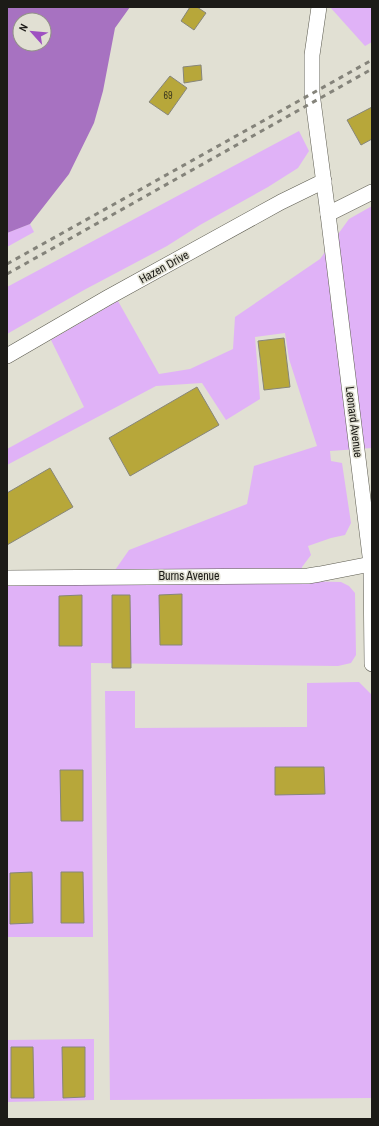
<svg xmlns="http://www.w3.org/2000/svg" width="379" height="1126" viewBox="0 0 379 1126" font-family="'Archivo Narrow',sans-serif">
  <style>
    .green { fill: #e0b2f7 }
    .water { fill: #a772c1; fill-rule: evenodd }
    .building { fill: #b7a73a; stroke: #87867a }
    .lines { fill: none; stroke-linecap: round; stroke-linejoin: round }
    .minor-casing { stroke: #5d5c51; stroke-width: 16 }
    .minor { stroke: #fff; stroke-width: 15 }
    .rail { stroke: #84837a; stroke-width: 3; stroke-dasharray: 5 5; stroke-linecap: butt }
    .labels { text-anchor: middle; stroke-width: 3; stroke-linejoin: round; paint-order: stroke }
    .number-label { font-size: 10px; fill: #433e20 }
    .street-label { font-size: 12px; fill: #1c1b17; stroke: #e1e0d3 }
  </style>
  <rect width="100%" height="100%" fill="#e1e0d3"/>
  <!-- green -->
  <g class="green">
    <path d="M330,7H372V42L365,46Z"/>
    <path d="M299,131L309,151L298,168L268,187L200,225L167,246L84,290L7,334V287Z"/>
    <path d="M372,206V448L330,451L331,461L342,463L351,523L345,535L331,538L308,546L311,555L302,567L301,581L341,582L349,586L355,593L356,655L351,663L338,666L91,663L93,937H7V583H106L129,550L247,504L254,466L317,446L289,359L285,333L255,337L260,399L226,420L202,383L156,386L7,465V449L84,407L51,340L118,301L159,374L190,369L233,349L235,317L320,259L349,219Z"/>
    <path d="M30,224L34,232L7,247V233Z"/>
    <path d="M359,682L372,695V1098L110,1100L105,691H135V728L307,727V683Z"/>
    <path d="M94,1039V1100L7,1102V1040Z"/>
  </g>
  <!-- water -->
  <path class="water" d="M7,7H130L115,28L103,91L94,123L69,174L30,224L7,233ZM20,20H44V44H20Z"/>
  <!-- building -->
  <g class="building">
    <path d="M190,7H197L206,13L194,30L181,21Z"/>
    <path d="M201,65L202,80L184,83L183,67Z"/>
    <path d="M170,76L187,88L168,115L149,102Z"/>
    <path d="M372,107V139L361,145L347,120Z"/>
    <path d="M284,338L290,387L264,390L258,341Z"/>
    <path d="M197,387L219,425L130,476L109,438Z"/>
    <path d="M50,468L73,507L7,545V493Z"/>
    <path d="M182,594V645H160L159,595Z"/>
    <path d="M82,595V646H59V596Z"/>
    <path d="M112,595H130L131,668H112Z"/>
    <path d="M275,767H324L325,794L275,795Z"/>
    <path d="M60,770H83V821H61Z"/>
    <path d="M32,872L33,923L10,924V873Z"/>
    <path d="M61,872H83L84,923H61Z"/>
    <path d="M11,1047H33L34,1098H11Z"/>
    <path d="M62,1047H85V1097L63,1098Z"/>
  </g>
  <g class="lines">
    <defs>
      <g id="minor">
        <path d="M319,7L312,55V93L328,214L371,564L372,664"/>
        <path d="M328,214L372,192"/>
        <path d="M7,356L107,298L281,202L324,181"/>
        <path d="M7,578L308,576L320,574L371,564"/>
      </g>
    </defs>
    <!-- minor casing -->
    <use href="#minor" class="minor-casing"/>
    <!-- minor -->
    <use href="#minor" class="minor"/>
    <!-- rail -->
    <g class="rail">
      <path d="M7,264L372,60"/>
      <path d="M7,274L372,69"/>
    </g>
  </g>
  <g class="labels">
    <!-- number labels -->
    <g class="number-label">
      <text x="168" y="99">69</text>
    </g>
    <!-- street labels -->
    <g class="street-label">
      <text transform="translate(164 267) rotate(-29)" y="4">Hazen Drive</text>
      <text transform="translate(354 422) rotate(83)" y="4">Leonard Avenue</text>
      <text x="189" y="580">Burns Avenue</text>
    </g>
  </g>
  <!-- border -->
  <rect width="379" height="1126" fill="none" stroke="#1c1b17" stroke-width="16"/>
  <!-- north arrow -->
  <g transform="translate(32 32) rotate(297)"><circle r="19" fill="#e1e0d3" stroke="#929188"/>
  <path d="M0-3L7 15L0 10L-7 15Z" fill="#9e50c1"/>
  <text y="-6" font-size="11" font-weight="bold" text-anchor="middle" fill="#1c1b17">N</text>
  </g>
</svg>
